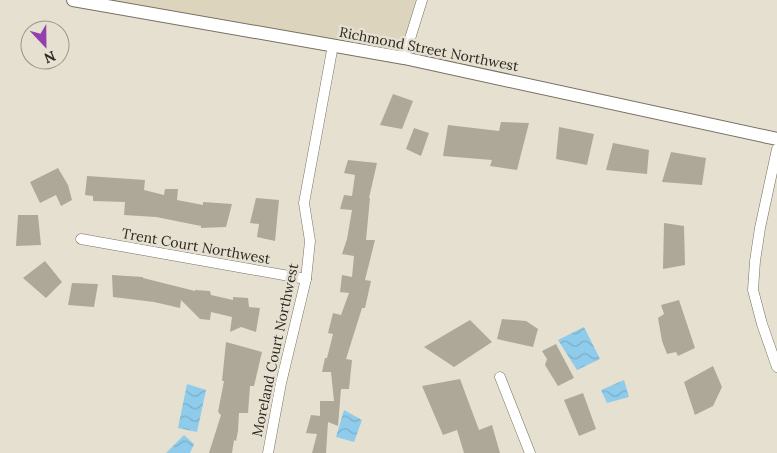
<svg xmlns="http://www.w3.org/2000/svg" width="777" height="453" viewBox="0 0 777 453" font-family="Lora,serif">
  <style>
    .built { fill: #ddd4be }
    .water { fill: url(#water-waves) }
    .building { fill: #aea899 }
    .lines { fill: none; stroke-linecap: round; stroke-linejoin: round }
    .minor-casing { stroke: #777163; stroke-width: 11 }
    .tertiary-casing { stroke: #777163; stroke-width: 14 }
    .minor { stroke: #fff; stroke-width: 10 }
    .tertiary { stroke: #fff; stroke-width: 12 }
    .labels { text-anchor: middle; stroke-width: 5; stroke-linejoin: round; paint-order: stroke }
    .street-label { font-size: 14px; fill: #2b2822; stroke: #e6e0d0 }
  </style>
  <defs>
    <pattern id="water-waves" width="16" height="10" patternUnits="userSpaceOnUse" patternTransform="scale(1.25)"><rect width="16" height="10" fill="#8fcbea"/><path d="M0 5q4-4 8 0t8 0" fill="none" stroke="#7caec8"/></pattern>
  </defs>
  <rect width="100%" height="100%" fill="#e6e0d0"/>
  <!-- built -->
  <path class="built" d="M73,0H422L404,58Z"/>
  <!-- water -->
  <g class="water">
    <path d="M584,327L600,359L577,370L558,340Z"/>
    <path d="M624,380L629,397L607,403L601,390Z"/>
    <path d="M187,384L206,390L197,432L178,428Z"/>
    <path d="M344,410L362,420L354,442L336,437Z"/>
    <path d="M184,435L194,444L190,453H166Z"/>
  </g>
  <!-- building -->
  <g class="building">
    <path d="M393,94L413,101L402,129L380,125Z"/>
    <path d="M501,122L529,123L517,170L490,166L492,160L443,156L448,125L499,131Z"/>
    <path d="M559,127L594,134L587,165L556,159Z"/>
    <path d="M414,128L429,133L421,156L406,149Z"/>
    <path d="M613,143L649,150L647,174L606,170Z"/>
    <path d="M671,152L706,158L702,185L662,182Z"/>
    <path d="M348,160L377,163L369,198H370L366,240H375L365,280L371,281L365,308H362L346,359L352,360L349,389H341L338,426L328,422L326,453H312L317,434L306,433L311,415L320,416V401H334L331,372H322L325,358H327L333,334L328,333L333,313L341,315L349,293L340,292L342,275L352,277L354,256L342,254L347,239L352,210L340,209L344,195L352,196L355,175L344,173Z"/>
    <path d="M58,168L68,185L72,200L61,206L56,195L40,203L30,182Z"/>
    <path d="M87,176L145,180L144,190L164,195L165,189H178L177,200L203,205V202L232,204L226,227L201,228V226L156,217L124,215L125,202L93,201V196L85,195Z"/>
    <path d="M256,198L279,200L275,241L257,237L259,224L250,223Z"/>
    <path d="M18,215H38L41,245L16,246Z"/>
    <path d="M664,223L684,226L685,265L663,269Z"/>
    <path d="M45,261L62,282L46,298L23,278Z"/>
    <path d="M112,275L143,277V278L195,291V290L210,291L211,295L233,300V297L248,298L249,307L260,308L256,332L241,327L230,332L232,317L211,312L210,320L200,319L181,300L180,308L154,302L113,297Z"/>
    <path d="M72,283L98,284L94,307L68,305Z"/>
    <path d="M679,300L695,348L678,356L676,352L667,354L662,341L658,318L664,314L661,305Z"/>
    <path d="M502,319L526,321L538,329L533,347L497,339Z"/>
    <path d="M470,320L492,342L454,367L424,347Z"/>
    <path d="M226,342L262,352L254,386H250L248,413H239L238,431L236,441L234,440L232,453H209L221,415L218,412L224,381H222Z"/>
    <path d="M556,344L574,378L558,386L545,365L547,359L542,351Z"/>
    <path d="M713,366L722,387L713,406L695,415L684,382Z"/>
    <path d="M460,379L479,430L492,425L500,453H464L457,430L443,435L422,386Z"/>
    <path d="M583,393L596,429L579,436L564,400Z"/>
  </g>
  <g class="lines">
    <defs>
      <g id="minor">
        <path d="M404,58L422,0"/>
        <path d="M777,149L760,228L755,261L753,290L762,324L777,367"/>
        <path d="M81,239L306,279"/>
        <path d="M500,377L530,453"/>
        <path d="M268,453L281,383L306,279L310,241L304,203L333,45"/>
      </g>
      <path id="tertiary" d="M73,0L404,58L777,139"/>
    </defs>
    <!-- minor casing -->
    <use href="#minor" class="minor-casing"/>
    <!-- tertiary casing -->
    <use href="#tertiary" class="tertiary-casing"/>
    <!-- minor -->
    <use href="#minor" class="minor"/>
    <!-- tertiary -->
    <use href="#tertiary" class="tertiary"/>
  </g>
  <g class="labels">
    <!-- street labels -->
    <g class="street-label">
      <text transform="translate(429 49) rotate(11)" y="5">Richmond Street Northwest</text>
      <text transform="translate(196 246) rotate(10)" y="5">Trent Court Northwest</text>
      <text transform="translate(275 350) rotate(-78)" y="5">Moreland Court Northwest</text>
    </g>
  </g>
  <!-- north arrow -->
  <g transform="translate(45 45) rotate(158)"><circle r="24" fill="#e6e0d0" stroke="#9b968a"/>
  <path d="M0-4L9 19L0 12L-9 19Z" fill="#953fac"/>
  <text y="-8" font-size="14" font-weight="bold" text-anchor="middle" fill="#2b2822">N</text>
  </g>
</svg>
